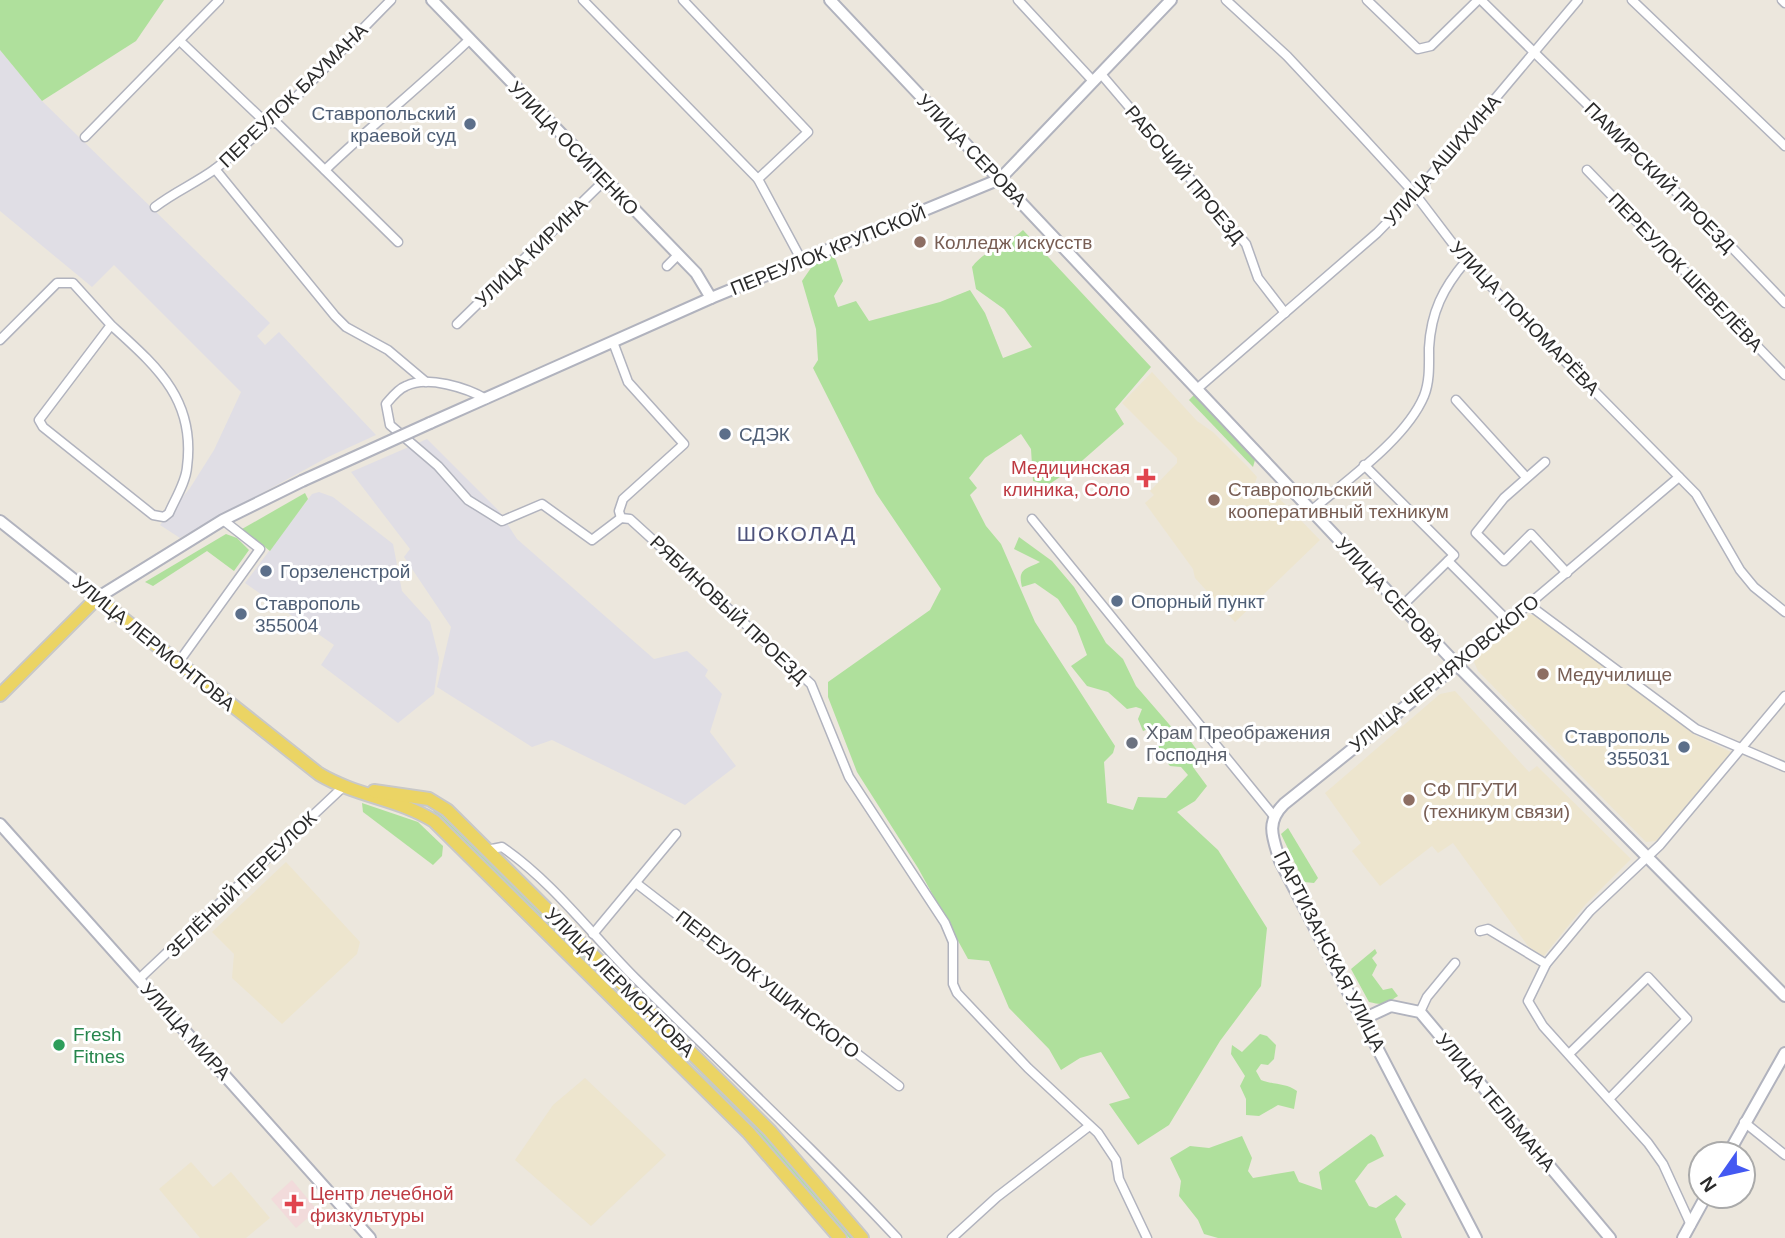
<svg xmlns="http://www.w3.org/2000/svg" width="1785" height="1238" viewBox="0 0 1785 1238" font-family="Arial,sans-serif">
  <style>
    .industrial { fill: #e0dee5 }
    .education { fill: #ede5ce }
    .medical { fill: #f2dbdb }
    .green { fill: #afe09c }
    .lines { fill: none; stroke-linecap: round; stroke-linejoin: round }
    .street-casing { stroke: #b1b3be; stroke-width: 11 }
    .secondary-casing { stroke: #b1b3be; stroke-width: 14 }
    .primary-casing { stroke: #c8c8c8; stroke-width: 16 }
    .street { stroke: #fff; stroke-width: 8 }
    .secondary { stroke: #fff; stroke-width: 10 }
    .primary { stroke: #ebd464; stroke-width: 12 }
    .secondary-bridge-casing { stroke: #b1b3be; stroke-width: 14; stroke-linecap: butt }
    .secondary-bridge { stroke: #fff; stroke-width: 10 }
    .service-dot { fill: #5c6f8a; stroke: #fff; stroke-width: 2.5 }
    .education-dot { fill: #8d6e63; stroke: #fff; stroke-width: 2.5 }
    .health-dot { fill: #e0444e; stroke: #fff; stroke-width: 2.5 }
    .worship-dot { fill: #6b7280; stroke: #fff; stroke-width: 2.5 }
    .leisure-dot { fill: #2e9e5b; stroke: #fff; stroke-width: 2.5 }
    .labels { text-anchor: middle; stroke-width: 6; stroke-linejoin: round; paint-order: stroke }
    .street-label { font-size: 19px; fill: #2b2b2b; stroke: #fff }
    .service-label { font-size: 19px; fill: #4e5e75; stroke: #fff; text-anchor: start }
    .education-label { font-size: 19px; fill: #785e54; stroke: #fff; text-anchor: start }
    .health-label { font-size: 19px; fill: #be3a42; stroke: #fff; text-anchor: end }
    .worship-label { font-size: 19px; fill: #5b616d; stroke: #fff; text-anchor: start }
    .leisure-label { font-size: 19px; fill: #27864d; stroke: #fff; text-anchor: start }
    .neighbourhood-label { font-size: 21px; letter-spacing: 2px; fill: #4d527a; stroke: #fff }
  </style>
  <rect width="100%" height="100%" fill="#ece7dd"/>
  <!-- industrial -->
  <g class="industrial">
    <path d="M0,50L42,101L270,323L257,336L265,345L279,332L376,435L328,457L180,538L160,525L190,488L214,450L241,392L114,265L92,287L0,211Z"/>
    <path d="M427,439L499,511L517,539L654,659L687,651L708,670L705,676L722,694L710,732L736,766L685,805L552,740L532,747L437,687L451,627L404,557L410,549L351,472Z"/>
    <path d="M319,492L333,497L393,544L402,591L430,622L439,658L434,694L398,723L321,665L334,645L245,583L312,494Z"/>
  </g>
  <!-- education -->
  <g class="education">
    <path d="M1152,372L1197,421L1213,432L1248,467L1257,477L1255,483L1268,496L1273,494L1285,504L1320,540L1235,622L1195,578L1193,569L1145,503L1154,495L1150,491L1177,463V458L1122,403Z"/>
    <path d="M1524,615H1535L1695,735L1731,752L1733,757L1656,841L1646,842L1478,671L1474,662L1479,654Z"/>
    <path d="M1455,691L1529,772L1537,766L1631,859L1585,905L1543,957L1528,946L1453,843L1438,853L1432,846L1380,886L1352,851L1361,843L1325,793L1440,694Z"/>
    <path d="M286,862L360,942L357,954L282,1024L232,978L234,954L212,932Z"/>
    <path d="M585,1078L666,1155L591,1226L515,1160L553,1105Z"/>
    <path d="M191,1162L213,1187L231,1172L270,1218L246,1238H200L159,1189Z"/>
  </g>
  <!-- medical -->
  <path class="medical" d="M292,1180L317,1210L296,1228L271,1199Z"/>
  <!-- green -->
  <g class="green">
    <path d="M0,0H164L136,41L42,101L0,50Z"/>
    <path d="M1023,230L1151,367L1115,409L1124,424L1075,467L1048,485L1033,481L1031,449L1021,434L985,458L969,478L977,488L970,495L986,526L1001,544L1035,622L1115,746L1113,753L1104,762L1107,803L1133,810L1138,797L1166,798L1188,775L1181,767L1170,766L1155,748L1161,744L1151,728L1143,731L1138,719L1142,709L1136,707L1127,709L1108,692L1087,686L1071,666L1087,655L1076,626L1058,599L1035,583L1022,587C1017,568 1027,569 1040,562L1014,549L1019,537L1052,561L1074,587L1106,643L1123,659L1136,686L1181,738L1186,735L1202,757L1193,767L1207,786L1195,801L1177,812L1218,850L1267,928L1261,986L1220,1041L1169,1125L1138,1145L1109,1104L1130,1098L1101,1052L1080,1058L1061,1070L1049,1049L1009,1008L989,961L968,959L918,868L857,772L828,697V682L930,610L941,589L876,493L813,368L818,360L816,329L802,281L813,265L831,255L836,260L843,281L834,296L838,307L856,301L869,321L940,302L970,290L985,313L1003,358L1032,347L1004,309L976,289L972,267C984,250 1007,245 1023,230Z"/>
    <path d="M1194,395L1255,460L1253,467L1189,400Z"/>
    <path d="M305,493L308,499L270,551L242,529Z"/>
    <path d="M226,534L237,538L249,550L234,571L207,551L153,586L145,582Z"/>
    <path d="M362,803L418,822L443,846L442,856L433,865L363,812Z"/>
    <path d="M435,809L766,1136L853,1238H849C723,1084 573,950 433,811Z"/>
    <path d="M1288,828L1318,878L1314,883L1304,882L1281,834Z"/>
    <path d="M1375,949L1377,953L1372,958L1377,965L1372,975L1383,990L1392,988L1398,996C1385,1004 1385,1006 1369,1002L1351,969Z"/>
    <path d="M1260,1034L1267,1036L1276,1045L1274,1059L1268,1065L1261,1064L1256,1071L1261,1080C1274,1085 1286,1083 1297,1091L1294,1109L1278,1105L1259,1116L1246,1115V1099L1240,1086L1245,1076L1231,1054L1232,1045L1242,1052Z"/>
    <path d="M1371,1134L1375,1137L1384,1156L1368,1164L1355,1181L1369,1206L1376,1208L1396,1195L1406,1204L1395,1219L1402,1238H1218L1204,1234L1198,1220L1179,1196L1181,1181L1170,1158L1190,1146L1209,1148L1242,1136L1252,1158L1248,1171L1253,1178L1294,1171L1299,1182L1322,1190L1319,1172Z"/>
  </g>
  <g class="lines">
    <defs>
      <g id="street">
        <path d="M583,0L758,179"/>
        <path d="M683,0L808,132L758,179L802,261"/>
        <path d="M1018,0L1093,81"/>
        <path d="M1226,0L1287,56L1359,133L1415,194L1466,261L1696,494L1740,570L1754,587L1785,612"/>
        <path d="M1367,0L1418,49L1431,46L1478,0"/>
        <path d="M1481,0L1719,234L1785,303"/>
        <path d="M1632,0L1785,146"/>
        <path d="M1782,0L1785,3"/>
        <path d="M180,41L261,118L278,124L398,242"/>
        <path d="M1101,74L1246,244L1258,278L1285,313"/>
        <path d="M85,137L219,0"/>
        <path d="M215,169L335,316L346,327L388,350L426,382"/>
        <path d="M325,170C372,125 422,85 469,40"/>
        <path d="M1587,170L1785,375"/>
        <path d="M155,207C174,192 196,183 215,169C276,123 336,55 391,0"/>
        <path d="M667,266L678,255"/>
        <path d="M457,324L605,180"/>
        <path d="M0,340L57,283H73L111,325L39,420L43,427L153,515L164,517L169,513C175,499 186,482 187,467C196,399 156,366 111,325"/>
        <path d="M613,342L628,382L684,444L623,499L619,511L621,518"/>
        <path d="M1198,388L1377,233L1415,194L1578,0"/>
        <path d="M486,399C467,388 427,375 406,386C398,389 391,398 386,404L390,425L438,466L468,500L502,521L542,504L592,540L621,518L630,519L811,684L849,777L945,923L953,942V984L957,993L1028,1068L1098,1133L1116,1160L1119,1179L1147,1238"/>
        <path d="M1456,400L1526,477"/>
        <path d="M1545,462L1504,498L1476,533L1504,561L1531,534L1567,573"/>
        <path d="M1364,465L1454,555L1402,606"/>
        <path d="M1312,510C1347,480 1406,439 1424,396C1430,381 1429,364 1429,348C1431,312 1443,288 1466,261"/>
        <path d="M1032,519L1273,815"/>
        <path d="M1448,561L1509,622"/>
        <path d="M1529,605L1696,729L1785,767"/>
        <path d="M178,663L260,549L223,520"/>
        <path d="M1457,665L1679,477"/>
        <path d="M487,850L502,847C553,882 592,935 635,978C723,1065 813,1148 897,1238"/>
        <path d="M636,883L899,1086"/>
        <path d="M1480,931L1488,929L1546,964"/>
        <path d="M593,934L676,834"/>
        <path d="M139,979L343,787"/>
        <path d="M1420,1012L1427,997L1455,963"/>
        <path d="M1569,1054L1648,977L1687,1019L1610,1098"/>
        <path d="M1744,1122L1785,1155"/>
        <path d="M1691,1225L1663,1164L1648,1143L1543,1026L1528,1001L1546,964L1590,911L1660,845L1785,696"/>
        <path d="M952,1238L997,1197L1088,1127"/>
      </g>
      <g id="secondary">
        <path d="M432,0L696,273L711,298"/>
        <path d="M830,0L1457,665L1785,996"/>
        <path d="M430,423L711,298L1000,179L1171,0"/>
        <path d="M0,521L97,598L223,520L302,481"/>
        <path d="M1457,665L1284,804C1265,823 1273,838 1280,861L1476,1238"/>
        <path d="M0,824L370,1238"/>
        <path d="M1363,1019L1391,1006L1420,1012L1610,1238"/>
        <path d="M1728,1154L1785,1053"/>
        <path d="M1683,1238L1706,1196"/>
      </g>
      <g id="primary">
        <path d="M0,695L97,598L319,774C358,797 397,798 434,821L748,1132L840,1238"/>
        <path d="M374,791L429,799L447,810L770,1131L862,1238"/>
      </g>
    </defs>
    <!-- street casing -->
    <use href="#street" class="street-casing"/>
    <!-- secondary casing -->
    <use href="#secondary" class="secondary-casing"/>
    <!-- primary casing -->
    <use href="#primary" class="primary-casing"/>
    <!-- street -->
    <use href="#street" class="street"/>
    <!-- secondary -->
    <use href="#secondary" class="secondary"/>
    <!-- primary -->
    <use href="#primary" class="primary"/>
    <defs>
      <path id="secondary-bridge" d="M302,481L430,423"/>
    </defs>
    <!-- secondary-bridge casing -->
    <use href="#secondary-bridge" class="secondary-bridge-casing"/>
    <!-- secondary-bridge -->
    <use href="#secondary-bridge" class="secondary-bridge"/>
  </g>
  <!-- markers -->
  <g class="service-dot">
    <circle cx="470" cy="124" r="7"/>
    <circle cx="725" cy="434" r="7"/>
    <circle cx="266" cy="571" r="7"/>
    <circle cx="1117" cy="601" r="7"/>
    <circle cx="241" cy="614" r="7"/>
    <circle cx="1684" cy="747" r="7"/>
  </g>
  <g class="education-dot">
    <circle cx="920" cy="242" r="7"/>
    <circle cx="1214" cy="500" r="7"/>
    <circle cx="1543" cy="674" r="7"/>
    <circle cx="1409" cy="800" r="7"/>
  </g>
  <g class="health-dot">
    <path d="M1142.5 467.5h7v7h7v7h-7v7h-7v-7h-7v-7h7z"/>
    <path d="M290.5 1193.5h7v7h7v7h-7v7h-7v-7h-7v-7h7z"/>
  </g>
  <circle class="worship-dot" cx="1132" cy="743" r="7"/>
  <circle class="leisure-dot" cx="59" cy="1045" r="7"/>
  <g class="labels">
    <!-- street labels -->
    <g class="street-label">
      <text transform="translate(293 95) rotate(-44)" y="7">ПЕРЕУЛОК БАУМАНА</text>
      <text transform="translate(574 148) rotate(46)" y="7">УЛИЦА ОСИПЕНКО</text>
      <text transform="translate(972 150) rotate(46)" y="7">УЛИЦА СЕРОВА</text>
      <text transform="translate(1442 160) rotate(-49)" y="7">УЛИЦА АШИХИНА</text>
      <text transform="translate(1185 174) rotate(50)" y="7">РАБОЧИЙ ПРОЕЗД</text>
      <text transform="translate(1660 177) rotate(45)" y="7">ПАМИРСКИЙ ПРОЕЗД</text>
      <text transform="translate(828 250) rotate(-22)" y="7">ПЕРЕУЛОК КРУПСКОЙ</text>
      <text transform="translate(531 252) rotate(-44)" y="7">УЛИЦА КИРИНА</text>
      <text transform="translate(1686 272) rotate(46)" y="7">ПЕРЕУЛОК ШЕВЕЛЁВА</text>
      <text transform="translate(1525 318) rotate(46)" y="7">УЛИЦА ПОНОМАРЁВА</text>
      <text transform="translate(1390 594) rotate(47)" y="7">УЛИЦА СЕРОВА</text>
      <text transform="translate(729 609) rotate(43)" y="7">РЯБИНОВЫЙ ПРОЕЗД</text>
      <text transform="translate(154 643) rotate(39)" y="7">УЛИЦА ЛЕРМОНТОВА</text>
      <text transform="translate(1444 673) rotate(-39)" y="7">УЛИЦА ЧЕРНЯХОВСКОГО</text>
      <text transform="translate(241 884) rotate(-44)" y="7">ЗЕЛЁНЫЙ ПЕРЕУЛОК</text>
      <text transform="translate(1330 951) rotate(63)" y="7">ПАРТИЗАНСКАЯ УЛИЦА</text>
      <text transform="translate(620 982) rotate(45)" y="7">УЛИЦА ЛЕРМОНТОВА</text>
      <text transform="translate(768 984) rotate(38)" y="7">ПЕРЕУЛОК УШИНСКОГО</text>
      <text transform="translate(186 1031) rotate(48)" y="7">УЛИЦА МИРА</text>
      <text transform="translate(1496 1102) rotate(50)" y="7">УЛИЦА ТЕЛЬМАНА</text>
    </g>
    <!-- service labels -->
    <g class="service-label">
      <text x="456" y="120" text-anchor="end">Ставропольский<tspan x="456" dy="22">краевой суд</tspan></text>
      <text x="739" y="441">СДЭК</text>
      <text x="280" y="578">Горзеленстрой</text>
      <text x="1131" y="608">Опорный пункт</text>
      <text x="255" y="610">Ставрополь<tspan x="255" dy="22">355004</tspan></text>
      <text x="1670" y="743" text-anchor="end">Ставрополь<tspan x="1670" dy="22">355031</tspan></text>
    </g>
    <!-- education labels -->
    <g class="education-label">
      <text x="934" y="249">Колледж искусств</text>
      <text x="1228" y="496">Ставропольский<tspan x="1228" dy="22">кооперативный техникум</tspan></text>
      <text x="1557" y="681">Медучилище</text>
      <text x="1423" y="796">СФ ПГУТИ<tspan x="1423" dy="22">(техникум связи)</tspan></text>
    </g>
    <!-- health labels -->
    <g class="health-label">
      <text x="1130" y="474">Медицинская<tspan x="1130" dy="22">клиника, Соло</tspan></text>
      <text x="310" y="1200" text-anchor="start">Центр лечебной<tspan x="310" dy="22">физкультуры</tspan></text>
    </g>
    <!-- worship labels -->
    <g class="worship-label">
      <text x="1146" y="739">Храм Преображения<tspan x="1146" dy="22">Господня</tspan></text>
    </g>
    <!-- leisure labels -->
    <g class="leisure-label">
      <text x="73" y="1041">Fresh<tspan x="73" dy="22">Fitnes</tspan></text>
    </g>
    <!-- neighbourhood labels -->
    <g class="neighbourhood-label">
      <text x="797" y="541">ШОКОЛАД</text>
    </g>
  </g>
  <!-- north arrow -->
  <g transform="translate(1722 1175) rotate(236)"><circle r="33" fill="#ffffff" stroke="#aaaaaa" stroke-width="2"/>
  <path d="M0-5L12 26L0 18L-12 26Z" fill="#4459f2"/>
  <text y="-10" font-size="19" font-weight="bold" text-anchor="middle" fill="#2b2b2b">N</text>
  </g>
</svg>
